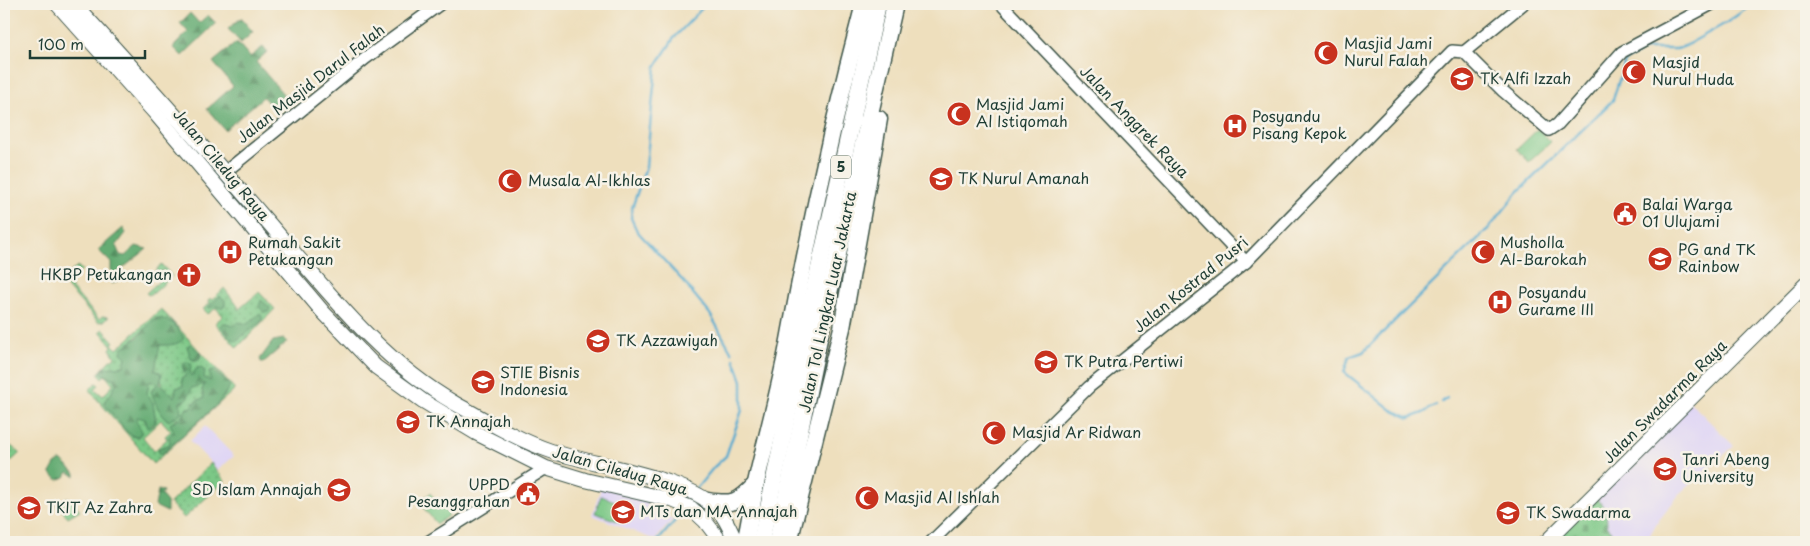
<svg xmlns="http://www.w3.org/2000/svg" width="1810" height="546" viewBox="0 0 1810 546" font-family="'Playpen Sans',sans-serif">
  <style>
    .built { fill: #dfd5f5 }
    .grass { fill: url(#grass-dots); stroke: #4e825d; fill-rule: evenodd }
    .forest { fill: url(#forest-firs); stroke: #427454 }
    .cemetery { fill: url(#cemetery-stones); stroke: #4e825d }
    .green { fill: #7cc886; stroke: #4e825d }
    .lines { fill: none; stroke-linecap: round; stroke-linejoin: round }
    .stream { stroke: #51aacf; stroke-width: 2.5 }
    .minor-casing { stroke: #3e5549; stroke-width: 14 }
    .major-casing { stroke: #3e5549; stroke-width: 16 }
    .highway-casing { stroke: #3e5549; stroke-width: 19 }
    .minor { stroke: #fff; stroke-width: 11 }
    .major { stroke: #fff; stroke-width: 14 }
    .highway { stroke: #fff; stroke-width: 16 }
    .labels { text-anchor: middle; stroke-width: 5; stroke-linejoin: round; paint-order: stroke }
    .shield { fill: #f7f3e8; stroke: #60746a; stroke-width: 1 }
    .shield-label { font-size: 14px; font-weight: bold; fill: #1f3d34 }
    .poi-label { font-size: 15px; fill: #1f3d34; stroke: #f7f3e8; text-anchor: start }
    .street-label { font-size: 15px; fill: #1f3d34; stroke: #f7f3e8 }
  </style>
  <defs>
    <pattern id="grass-dots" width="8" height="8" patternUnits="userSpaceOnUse" patternTransform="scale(1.25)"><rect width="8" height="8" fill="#7cc886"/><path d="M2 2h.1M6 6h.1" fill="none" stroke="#65a46e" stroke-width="1.8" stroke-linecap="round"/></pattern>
    <pattern id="forest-firs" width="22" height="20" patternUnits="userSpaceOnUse" patternTransform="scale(1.25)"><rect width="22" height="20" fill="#65ac73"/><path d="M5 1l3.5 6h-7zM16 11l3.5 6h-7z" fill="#538d5f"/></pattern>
    <pattern id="cemetery-stones" width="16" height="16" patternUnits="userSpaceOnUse" patternTransform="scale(1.25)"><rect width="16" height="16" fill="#7cc886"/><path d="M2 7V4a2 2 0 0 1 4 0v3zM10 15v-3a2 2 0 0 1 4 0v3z" fill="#65a46e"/></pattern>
  </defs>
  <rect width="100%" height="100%" fill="#f7f3e8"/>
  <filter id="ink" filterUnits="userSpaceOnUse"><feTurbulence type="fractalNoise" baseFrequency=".02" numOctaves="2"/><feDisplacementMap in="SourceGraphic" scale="10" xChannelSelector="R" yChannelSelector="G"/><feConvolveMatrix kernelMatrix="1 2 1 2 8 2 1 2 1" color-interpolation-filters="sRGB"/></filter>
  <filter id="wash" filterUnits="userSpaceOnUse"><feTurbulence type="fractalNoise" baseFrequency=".0096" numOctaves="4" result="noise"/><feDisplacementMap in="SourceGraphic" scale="20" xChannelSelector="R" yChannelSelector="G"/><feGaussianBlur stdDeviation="1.12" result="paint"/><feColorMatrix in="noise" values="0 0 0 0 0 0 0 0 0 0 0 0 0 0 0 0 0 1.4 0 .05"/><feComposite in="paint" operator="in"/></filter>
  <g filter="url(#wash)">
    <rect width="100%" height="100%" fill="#eedfbd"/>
    <!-- built -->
    <g class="built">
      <path d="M1689,401L1734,446L1681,492L1656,524L1646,542H1618L1607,525L1606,510L1594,495Z"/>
      <path d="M205,426L234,456L218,470L190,441Z"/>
      <path d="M602,485L650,496L646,510L673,519L655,540L592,515Z"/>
    </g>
    <!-- grass -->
    <g class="grass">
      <path d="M161,264L172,276L154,293L148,295L146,293L166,275L163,270L155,275L154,273Z"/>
      <path d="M77,266L82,270L77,275L75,273L66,282L99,319L102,316L109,317L104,321L98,322L62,281Z"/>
      <path d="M224,288L238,306V310L259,292L275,309L237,348L215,323L223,316L216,308L208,314L203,309L210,303L208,300L210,298L212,300Z"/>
      <path d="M161,309L235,389L153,464L89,390L96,383L99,385L95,389L103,396L113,385L105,375L102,378L98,374L109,361L115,357L110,349L112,346L100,331L103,329L114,342L112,344L117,349ZM157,318L170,321L183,336C175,344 170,345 159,345L155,370L160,372C163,385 160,391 175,397V390L183,386L182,378L186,375L183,369L192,376L205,370L203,378L211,381L209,372L216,371L228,384L225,395L216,405L161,455L158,449L170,444L174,431L172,427L174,420L183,416L187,408H191L196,401L204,398L202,390L205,384L192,388L185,401L180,402L181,413L167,420C159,411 154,401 152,389L157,385L153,381L149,382L147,394L153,403L156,422L152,427L146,424L144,418L137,417L136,421L141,432L138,437L132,436L105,405V400L111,394L116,384L114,379L101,373L104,368L124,366L126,357L121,351ZM193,347L200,353L201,358L197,361L191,359ZM161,420L171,431L165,436L167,439L154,451L143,437Z"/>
      <path d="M11,446L20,453L6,466L4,463V453Z"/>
      <path d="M211,463L225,481L184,518L170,503Z"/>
      <path d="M68,497L80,510L68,517L56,504L61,499L63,500Z"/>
    </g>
    <!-- forest -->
    <g class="forest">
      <path d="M190,13L199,23L208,15L216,23L182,56L173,47L188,32L180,23Z"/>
      <path d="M241,18L253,32L241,43L228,29Z"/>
      <path d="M237,42L250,57L263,47L267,52L256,62L284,95L271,106L263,97L225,130L207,109L233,86L213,62Z"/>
      <path d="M123,228L126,233L116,246L120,255L125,256L136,246L147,249L118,272L117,281L112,284L114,279L111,276V263L98,250Z"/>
      <path d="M220,296L225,300V306L221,308L216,306L209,308L210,305Z"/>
      <path d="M261,300L270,308L269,312H264L259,307Z"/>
      <path d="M259,314L262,316V321L236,341L230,338L221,326L223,323L233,326L238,322L247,324Z"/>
      <path d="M161,318L173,323L184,338C179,346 167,345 160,345L155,370L162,374L160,384L175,397L176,388L183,386L182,379L186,375L182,366L187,361L191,364L190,375H193L196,369L201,367L205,372L204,378L211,381L209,374L213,370L230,386L217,405L160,455L158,449L170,444L169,436L174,431L170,424L183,416L186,409L191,408L196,401L204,398L202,390L205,384L192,388L187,399L180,402L181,413L169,421C160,415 154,401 151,391L157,385L153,381L149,382L147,394L153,403L156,422L148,428L145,419L137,417L136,421L142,431L140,435L135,437L128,433L105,405V400L111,394L116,384L114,379L101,373L104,368L124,366L126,357L121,353L122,348L137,338L154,319Z"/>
      <path d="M284,339L287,342L264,362H261L260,359L273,341Z"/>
      <path d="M191,344L201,354L199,360L191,359L187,346Z"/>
      <path d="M61,460L75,473V476L68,472L65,477L58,480L50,473L55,464Z"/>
      <path d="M158,490L163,491L161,495L167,502V512L155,506Z"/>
    </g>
    <!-- cemetery -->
    <path class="cemetery" d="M1594,495L1606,510L1607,525L1618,542H1548Z"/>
    <!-- green -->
    <g class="green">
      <path d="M1538,129L1551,142L1529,162L1517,149Z"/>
      <path d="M430,493L449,515L437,524L419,503Z"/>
      <path d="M601,496L626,505L620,522L595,513Z"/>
    </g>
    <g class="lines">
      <!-- stream -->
      <g class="stream">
        <path d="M706,4L674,38L656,66L646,167L632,208L631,218L637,231L683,281L710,314L732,353"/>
        <path d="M1442,402L1447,398"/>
        <path d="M1436,405L1423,413L1409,418L1392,410L1344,372L1349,357L1363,352L1490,227L1518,192L1613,100L1625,61L1646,49H1677L1685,46L1726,23L1753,4"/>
        <path d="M696,489L714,467L726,456L742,410V381L734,359"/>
        <path d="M657,542L684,510"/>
      </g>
    </g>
  </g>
  <g filter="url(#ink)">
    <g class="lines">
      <defs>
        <g id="minor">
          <path d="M1001,4L1246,262"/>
          <path d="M1464,52L1523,4"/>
          <path d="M225,172L366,58L440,4"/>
          <path d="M428,542L546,468"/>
          <path d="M931,542L1089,387L1246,262L1452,51L1464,52L1503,91L1549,130L1558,124L1622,52L1712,4"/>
        </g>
        <g id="major">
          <path d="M57,4L155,113L323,312L376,367L423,401L476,433L546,468L585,480L672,500L691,508L705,521L721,542"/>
          <path d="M74,4C140,75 204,148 267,221C325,288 379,360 456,404C487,421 518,440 551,451C596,466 690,477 719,511C727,520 731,532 736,542"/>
          <path d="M1546,542L1806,284"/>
        </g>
        <g id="highway">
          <path d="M708,501C732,505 738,503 755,485"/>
          <path d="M745,542C750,523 752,503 756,483C767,434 781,385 790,335C810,224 835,113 864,4"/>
          <path d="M761,542L805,331L878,4"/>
          <path d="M777,542L822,324L895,4"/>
          <path d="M789,542L842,328L879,119"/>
        </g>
      </defs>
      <!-- minor casing -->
      <use href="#minor" class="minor-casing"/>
      <!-- major casing -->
      <use href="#major" class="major-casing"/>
      <!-- highway casing -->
      <use href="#highway" class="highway-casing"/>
      <!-- minor -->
      <use href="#minor" class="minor"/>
      <!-- major -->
      <use href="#major" class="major"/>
      <!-- highway -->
      <use href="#highway" class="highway"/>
    </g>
  </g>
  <!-- icons -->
  <defs>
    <symbol id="mosque-disc" viewBox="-11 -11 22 22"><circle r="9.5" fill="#c8321e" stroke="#f7f3e8"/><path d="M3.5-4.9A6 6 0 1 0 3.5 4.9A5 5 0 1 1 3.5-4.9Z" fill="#fff"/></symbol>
    <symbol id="school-disc" viewBox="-11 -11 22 22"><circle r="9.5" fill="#c8321e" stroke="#f7f3e8"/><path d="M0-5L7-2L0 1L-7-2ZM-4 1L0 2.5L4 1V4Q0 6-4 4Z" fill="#fff"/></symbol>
    <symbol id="hospital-disc" viewBox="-11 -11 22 22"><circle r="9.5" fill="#c8321e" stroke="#f7f3e8"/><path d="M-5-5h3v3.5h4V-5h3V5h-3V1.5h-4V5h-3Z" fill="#fff"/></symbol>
    <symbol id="civic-disc" viewBox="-11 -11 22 22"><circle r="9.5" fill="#c8321e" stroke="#f7f3e8"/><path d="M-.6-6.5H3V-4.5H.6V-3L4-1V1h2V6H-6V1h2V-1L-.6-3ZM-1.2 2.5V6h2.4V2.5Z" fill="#fff"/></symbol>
    <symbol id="church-disc" viewBox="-11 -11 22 22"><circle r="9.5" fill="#c8321e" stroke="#f7f3e8"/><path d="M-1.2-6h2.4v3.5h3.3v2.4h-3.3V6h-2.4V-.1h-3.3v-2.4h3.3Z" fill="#fff"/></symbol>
    <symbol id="university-disc" viewBox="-11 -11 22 22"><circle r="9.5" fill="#c8321e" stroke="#f7f3e8"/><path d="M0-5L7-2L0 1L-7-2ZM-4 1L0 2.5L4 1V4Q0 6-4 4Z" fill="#fff"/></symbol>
  </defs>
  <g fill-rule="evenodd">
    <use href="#mosque-disc" x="1312" y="39" width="28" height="28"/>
    <use href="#mosque-disc" x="1620" y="58" width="28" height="28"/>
    <use href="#school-disc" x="1448" y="65" width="28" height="28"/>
    <use href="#mosque-disc" x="945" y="100" width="28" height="28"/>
    <use href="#hospital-disc" x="1221" y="112" width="28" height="28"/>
    <use href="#school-disc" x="927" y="165" width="28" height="28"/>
    <use href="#mosque-disc" x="496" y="167" width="28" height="28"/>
    <use href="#civic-disc" x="1611" y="200" width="28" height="28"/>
    <use href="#hospital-disc" x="216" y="238" width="28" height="28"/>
    <use href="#mosque-disc" x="1469" y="238" width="28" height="28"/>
    <use href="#school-disc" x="1646" y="245" width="28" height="28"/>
    <use href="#church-disc" x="175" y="261" width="28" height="28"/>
    <use href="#hospital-disc" x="1486" y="288" width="28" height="28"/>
    <use href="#school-disc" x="584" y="327" width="28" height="28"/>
    <use href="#school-disc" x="1032" y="348" width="28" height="28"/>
    <use href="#university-disc" x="469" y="368" width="28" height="28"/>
    <use href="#school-disc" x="394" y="408" width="28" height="28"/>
    <use href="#mosque-disc" x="980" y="419" width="28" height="28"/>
    <use href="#university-disc" x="1651" y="455" width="28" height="28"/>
    <use href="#school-disc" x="325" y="476" width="28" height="28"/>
    <use href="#civic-disc" x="514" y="480" width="28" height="28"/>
    <use href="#mosque-disc" x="853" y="484" width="28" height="28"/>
    <use href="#school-disc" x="15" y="494" width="28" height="28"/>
    <use href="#school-disc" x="609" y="498" width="28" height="28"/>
    <use href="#school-disc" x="1494" y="499" width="28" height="28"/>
  </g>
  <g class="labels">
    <!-- shield labels -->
    <rect class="shield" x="831" y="155.5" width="20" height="23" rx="4"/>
    <g class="shield-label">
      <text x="841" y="172">5</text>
    </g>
    <!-- poi labels -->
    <g class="poi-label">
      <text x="1344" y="49">Masjid Jami<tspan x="1344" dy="17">Nurul Falah</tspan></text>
      <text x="1652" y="68">Masjid<tspan x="1652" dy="17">Nurul Huda</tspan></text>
      <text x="1480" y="84">TK Alfi Izzah</text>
      <text x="976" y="110">Masjid Jami<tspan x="976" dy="17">Al Istiqomah</tspan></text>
      <text x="1252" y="122">Posyandu<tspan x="1252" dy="17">Pisang Kepok</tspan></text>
      <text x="958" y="184">TK Nurul Amanah</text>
      <text x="528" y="186">Musala Al-Ikhlas</text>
      <text x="1642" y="210">Balai Warga<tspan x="1642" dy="17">01 Ulujami</tspan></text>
      <text x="248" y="248">Rumah Sakit<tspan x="248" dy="17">Petukangan</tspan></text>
      <text x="1500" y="248">Musholla<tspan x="1500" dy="17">Al-Barokah</tspan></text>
      <text x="1678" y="255">PG and TK<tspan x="1678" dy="17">Rainbow</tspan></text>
      <text x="172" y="280" text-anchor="end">HKBP Petukangan</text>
      <text x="1518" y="298">Posyandu<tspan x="1518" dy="17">Gurame III</tspan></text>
      <text x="616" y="346">TK Azzawiyah</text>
      <text x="1064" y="367">TK Putra Pertiwi</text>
      <text x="500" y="378">STIE Bisnis<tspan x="500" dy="17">Indonesia</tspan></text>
      <text x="426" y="427">TK Annajah</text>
      <text x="1012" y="438">Masjid Ar Ridwan</text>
      <text x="1682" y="465">Tanri Abeng<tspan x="1682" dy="17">University</tspan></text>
      <text x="510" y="490" text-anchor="end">UPPD<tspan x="510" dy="17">Pesanggrahan</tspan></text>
      <text x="322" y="495" text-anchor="end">SD Islam Annajah</text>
      <text x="884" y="503">Masjid Al Ishlah</text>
      <text x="46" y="513">TKIT Az Zahra</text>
      <text x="640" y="517">MTs dan MA Annajah</text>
      <text x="1526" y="518">TK Swadarma</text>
    </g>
    <!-- street labels -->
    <g class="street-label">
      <text transform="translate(311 84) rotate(-38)" y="5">Jalan Masjid Darul Falah</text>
      <text transform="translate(1134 122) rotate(46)" y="5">Jalan Anggrek Raya</text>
      <text transform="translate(221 165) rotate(50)" y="5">Jalan Ciledug Raya</text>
      <text transform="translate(1191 285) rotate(-39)" y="5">Jalan Kostrad Pusri</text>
      <text transform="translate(828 302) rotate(-78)" y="5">Jalan Tol Lingkar Luar Jakarta</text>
      <text transform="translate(1665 402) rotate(-45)" y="5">Jalan Swadarma Raya</text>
      <text transform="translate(620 471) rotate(16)" y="5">Jalan Ciledug Raya</text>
    </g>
  </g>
  <!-- margin -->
  <rect width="1810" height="546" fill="none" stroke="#f7f3e8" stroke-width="20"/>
  <!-- scale -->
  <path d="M30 50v8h115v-8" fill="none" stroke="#1f3d34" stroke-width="2.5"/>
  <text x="38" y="50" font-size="15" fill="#1f3d34" stroke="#f7f3e8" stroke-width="4" paint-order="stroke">100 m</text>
</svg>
